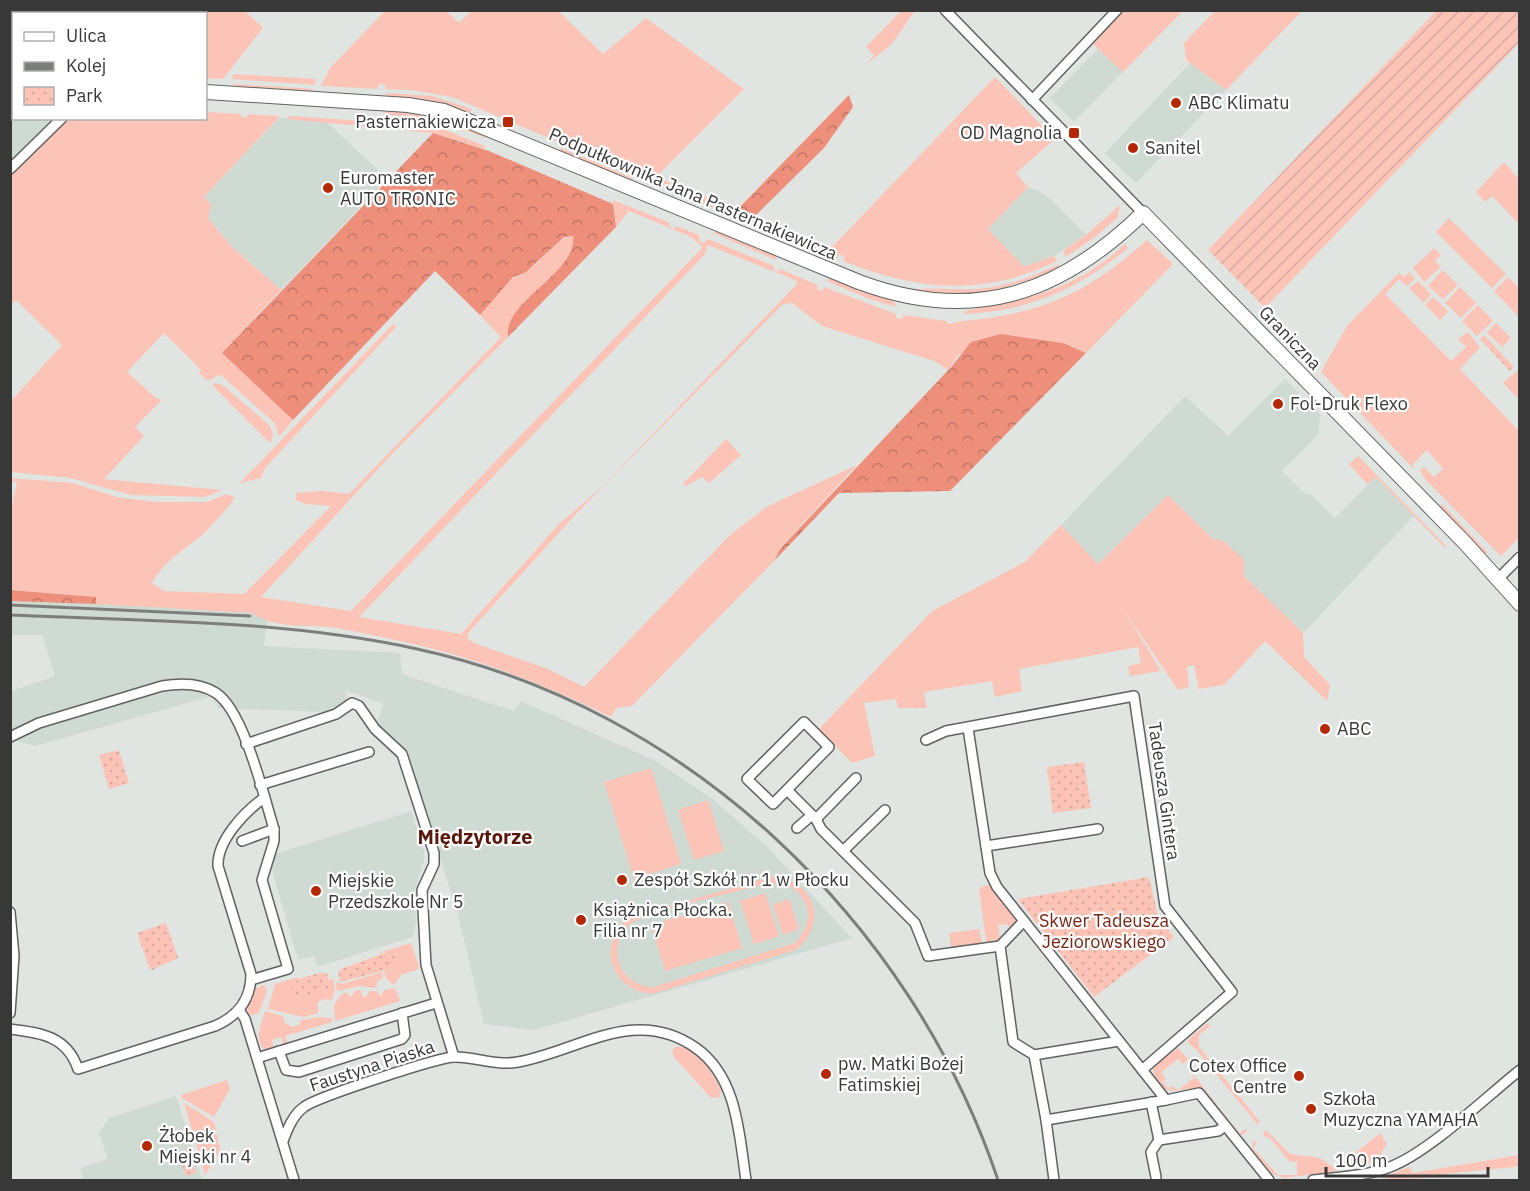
<svg xmlns="http://www.w3.org/2000/svg" width="1530" height="1191" viewBox="0 0 1530 1191" font-family="'IBM Plex Sans',sans-serif">
  <style>
    .built { fill: #cfdad3 }
    .grass { fill: #fbc4b7; fill-rule: evenodd }
    .forest { fill: url(#forest-crowns) }
    .park { fill: url(#park-dots) }
    .garden { fill: url(#garden-furrows) }
    .lines { fill: none; stroke-linecap: round; stroke-linejoin: round }
    .street-casing { stroke: #5f6260; stroke-width: 12 }
    .secondary-casing { stroke: #5f6260; stroke-width: 16 }
    .street { stroke: #fff; stroke-width: 9 }
    .secondary { stroke: #fff; stroke-width: 14 }
    .rail { stroke: #7c7e7c; stroke-width: 3 }
    .poi-dot { fill: #b42805; stroke: #fff; stroke-width: 2 }
    .labels { text-anchor: middle; stroke-width: 4.5; stroke-linejoin: round; paint-order: stroke }
    .poi-label { font-size: 18px; fill: #373837; stroke: #fff; text-anchor: start }
    .street-label { font-size: 18px; fill: #373837; stroke: #fff }
    .park-label { font-size: 18px; fill: #782514; stroke: #fff }
    .neighbourhood-label { font-size: 20px; font-weight: bold; fill: #5a180a; stroke: #fff }
  </style>
  <defs>
    <pattern id="forest-crowns" width="20" height="18" patternUnits="userSpaceOnUse" patternTransform="scale(1.5)"><rect width="20" height="18" fill="#ed8f7a"/><path d="M2 6a3 3 0 1 1 6 0M12 15a3 3 0 1 1 6 0" fill="none" stroke="#c17665"/></pattern>
    <pattern id="park-dots" width="8" height="8" patternUnits="userSpaceOnUse" patternTransform="scale(1.5)"><rect width="8" height="8" fill="#fbc4b7"/><path d="M2 2h.1M6 6h.1" fill="none" stroke="#d8a99e" stroke-width="1.8" stroke-linecap="round"/></pattern>
    <pattern id="garden-furrows" width="10" height="10" patternUnits="userSpaceOnUse" patternTransform="scale(1.5)"><rect width="10" height="10" fill="#fbc4b7"/><path d="M-1 1l2-2M0 10L10 0M9 11l2-2" fill="none" stroke="#d8a99e"/></pattern>
  </defs>
  <rect width="100%" height="100%" fill="#e1e5e2"/>
  <!-- built -->
  <g class="built">
    <path d="M1099,48L1123,72L1074,122L1050,98Z"/>
    <path d="M1191,62L1226,90L1136,183L1105,153Z"/>
    <path d="M10,92H13L14,118L56,119L10,163Z"/>
    <path d="M279,118L327,122L387,179L281,290L231,246L208,218L204,197Z"/>
    <path d="M1028,187L1039,191L1053,201L1086,235L1048,260L1024,267L988,229Z"/>
    <path d="M1285,379L1320,414L1319,425V434L1282,471L1304,493L1312,495L1335,518L1375,477L1414,516L1303,633L1244,576L1224,541L1213,539L1168,495L1098,564L1061,525L1185,396L1228,436Z"/>
    <path d="M10,599L268,612L264,646L400,653L402,674L514,711L521,701L656,761L713,799L768,848L852,938L534,1030L484,1024L457,911L407,754L376,724L384,704L345,690L349,713L218,708L212,696L35,746L11,739V691L55,676L42,635H11Z"/>
    <path d="M411,811L424,850V860L414,893L416,922L413,937L317,967L314,956L298,960L268,856Z"/>
    <path d="M176,1096L202,1180H83L80,1168L108,1159L99,1133L109,1118Z"/>
  </g>
  <!-- grass -->
  <g class="grass">
    <path d="M557,10L603,54L646,18L744,89L656,177L687,190L685,195L643,178L645,173L639,171L636,175L452,97L410,90L385,89L386,85L379,84L378,89L321,86L330,68L385,11H446L459,23L471,11Z"/>
    <path d="M902,10L915,11L891,45L865,65L874,55L866,47Z"/>
    <path d="M19,11L150,10L154,13H16Z"/>
    <path d="M162,11H245L263,28L223,79L206,78V14L162,13Z"/>
    <path d="M1121,11H1183L1123,72L1091,42Z"/>
    <path d="M1215,11V10L1302,11L1226,90L1186,60L1184,43Z"/>
    <path d="M233,74L316,79L315,85L232,79Z"/>
    <path d="M995,77L1055,139L1016,173L1028,187L988,229L1024,267L1054,256L1057,261C983,297 918,291 843,261L845,257L839,254L836,259L792,240L795,234L829,248L834,245Z"/>
    <path d="M233,84L314,89L306,93L236,88Z"/>
    <path d="M385,93L432,96L472,109L470,113L440,102L388,97Z"/>
    <path d="M389,110L446,118L486,135L487,138L438,121L384,114Z"/>
    <path d="M206,112L241,114V117L247,118L248,114L280,116L204,197L211,204L208,218L231,246L281,290L222,353L293,420L279,437L275,424L269,418L223,377L219,375L208,381L199,373L201,370L164,333L127,372L156,398L162,400L135,427L144,436L104,479L222,490L205,497L131,495L70,478L11,472V401L62,345L16,300L11,305V175L68,119L206,118Z"/>
    <path d="M289,116L424,125L443,129L485,146L484,149L433,133L288,119Z"/>
    <path d="M561,148L634,179L630,181L559,151Z"/>
    <path d="M1504,162L1519,179V224L1492,196L1485,202L1476,192Z"/>
    <path d="M694,192L726,205L721,211L690,198Z"/>
    <path d="M613,200L670,223L669,226L674,229L676,226L699,235V241L703,243L708,239L774,266L773,270L778,272L780,269L818,285L817,289L822,291L824,287L896,314V318L902,319L903,315L947,321V324C955,324 957,321 963,321C1044,313 1086,294 1147,240L1173,264L1086,353L1063,343L1001,334L958,355L948,370L934,361L822,326L792,303L783,304L573,517L469,632L467,638L474,643L548,669L584,687L731,534L768,506L857,465L779,549L775,560L632,706L616,708L611,717C544,684 477,658 404,642C381,637 359,632 336,628C306,624 278,630 252,613L96,604L95,597L11,590V511L17,482L11,481L10,478L73,483L117,497L155,502H207L227,494L235,498C223,513 208,532 192,543C178,553 160,567 152,583L164,591L244,594L331,506L306,504L296,500V493L323,491L349,494L501,337L480,315C490,303 500,289 512,279C519,273 528,270 536,264C549,253 555,238 573,236C577,274 502,300 508,337L389,457L261,597L351,611L703,247L689,236L629,211L616,227ZM708,245L797,281L796,285L602,487L560,523L461,634L359,617L691,269L704,255Z"/>
    <path d="M1120,205L1118,217L1095,237L1066,257L1063,251L1086,235Z"/>
    <path d="M736,209L788,231L786,238L731,215Z"/>
    <path d="M1449,218L1506,274L1492,288L1436,232Z"/>
    <path d="M718,231L775,254L776,260L713,233Z"/>
    <path d="M1125,244L1128,248C1081,288 1025,313 962,314L968,310C1031,299 1076,289 1125,244Z"/>
    <path d="M1434,248L1441,255L1435,261L1441,267L1424,282L1413,268Z"/>
    <path d="M1059,264L1057,269C1021,285 952,306 913,290C919,287 965,290 978,289C1007,287 1033,276 1059,264Z"/>
    <path d="M1443,270L1458,285L1443,299L1428,286Z"/>
    <path d="M1409,272L1415,278L1407,286L1399,279L1385,294L1451,361L1466,347L1458,339L1468,332L1480,347L1460,369L1519,431V538L1501,556L1425,479L1420,470L1424,467L1434,477L1443,469L1427,450L1413,464L1414,469L1321,372L1347,326L1399,273L1404,277Z"/>
    <path d="M1508,277L1519,288V317L1494,291Z"/>
    <path d="M831,278L893,301L897,307L872,300L827,281Z"/>
    <path d="M1418,281L1431,294L1424,303L1409,288Z"/>
    <path d="M1460,287L1476,303L1461,318L1445,303Z"/>
    <path d="M1433,297L1448,311L1440,320L1425,305Z"/>
    <path d="M1478,305L1493,321L1477,336L1462,321Z"/>
    <path d="M1496,323L1511,338L1502,347L1487,333Z"/>
    <path d="M393,324L396,327L265,468L261,478L240,483Z"/>
    <path d="M1518,370L1520,397L1518,399L1503,383Z"/>
    <path d="M215,383L224,386L270,426L273,435L270,443L212,385Z"/>
    <path d="M726,439L741,455L709,483L702,477L686,486L683,484Z"/>
    <path d="M1358,456L1446,546L1445,548L1376,477L1367,484L1349,464Z"/>
    <path d="M1168,495L1213,539L1224,541L1244,560V576L1303,633L1304,657L1330,685L1327,701L1265,641L1224,685L1199,689L1194,665L1187,667L1189,687L1178,690L1122,607L1161,671L1130,676L1128,666L1141,663L1138,647L1019,669L1022,691L995,697L992,681L924,692L927,708H898L896,699L864,703L875,756L852,763L819,729L932,611L1025,562L1061,525L1098,564Z"/>
    <path d="M1442,504L1488,553L1485,554L1439,507Z"/>
    <path d="M651,768L681,864L634,879L604,782Z"/>
    <path d="M708,800L724,851L694,860L678,810Z"/>
    <path d="M770,877C814,877 830,924 795,950L652,994C611,990 596,945 628,918ZM770,883C806,882 821,918 795,943L651,988C635,984 622,977 618,960C615,948 619,935 628,926C642,912 744,890 770,883Z"/>
    <path d="M990,884L1014,915L1016,922L1011,928L1006,924L998,925L1000,940L986,942L979,888Z"/>
    <path d="M765,893L779,936L754,944L740,901Z"/>
    <path d="M789,899L799,929L783,935L773,905Z"/>
    <path d="M728,902L742,948L665,971L651,925Z"/>
    <path d="M979,929L982,943L951,947L949,933Z"/>
    <path d="M411,943L419,966L417,970L402,974L394,985L386,978L384,971L395,968L390,951L374,954Z"/>
    <path d="M382,972L383,978L377,982L376,988L360,986L337,991L336,982L342,984Z"/>
    <path d="M298,977V980L294,981L330,988L329,980L333,979L335,990L332,1000L325,999L318,1002V1013L304,1017L268,1009L275,984Z"/>
    <path d="M265,985L267,991L259,1013L248,1016L246,1007L254,989Z"/>
    <path d="M395,988L400,1001L335,1021L334,1005L340,996L346,992L351,997L356,990H361L362,996L366,997L369,991H377L381,997L384,990Z"/>
    <path d="M265,1011L283,1016L285,1023L292,1027L299,1025L301,1020L319,1017L331,1018L332,1022L285,1036L288,1044L284,1045L281,1037L272,1040L274,1048L266,1051C253,1041 261,1025 265,1011Z"/>
    <path d="M1208,1023L1210,1026L1199,1035V1047L1260,1122L1257,1124L1195,1048L1188,1043V1040Z"/>
    <path d="M675,1047C695,1043 713,1074 721,1089L720,1097L711,1098L674,1057L672,1051Z"/>
    <path d="M1178,1048L1188,1059L1183,1064L1178,1059L1161,1072L1165,1078L1163,1082L1168,1088L1173,1086L1178,1090L1194,1078L1190,1071L1196,1068L1192,1073L1239,1133L1246,1129L1247,1132L1242,1135L1238,1133L1201,1090C1182,1085 1160,1103 1153,1070L1156,1063Z"/>
    <path d="M227,1080L230,1089L214,1117L182,1098L181,1095Z"/>
    <path d="M184,1103L214,1122L220,1150L205,1175Z"/>
    <path d="M1266,1130L1290,1154L1320,1158L1338,1171L1284,1178L1271,1173L1252,1149L1253,1140L1257,1143L1253,1148L1278,1175H1297V1162L1289,1161L1270,1138L1265,1137L1263,1133Z"/>
    <path d="M1380,1133L1387,1144L1381,1153L1384,1160L1352,1167L1338,1160L1341,1157L1347,1160Z"/>
    <path d="M1519,1155V1166L1514,1167L1445,1174L1443,1177L1387,1180L1386,1176L1409,1167L1413,1173Z"/>
  </g>
  <!-- forest -->
  <g class="forest">
    <path d="M849,95L853,107L824,148L754,217L737,210Z"/>
    <path d="M433,133L489,151L613,204L616,227L508,337C502,301 578,273 573,236L564,237L526,272L513,277L480,315L435,271L293,420L222,353Z"/>
    <path d="M1001,334L1063,343L1086,353L950,491L839,493L775,560L779,550L952,366L971,342Z"/>
    <path d="M10,590L96,597V604L11,601Z"/>
  </g>
  <!-- park -->
  <g class="park">
    <path d="M1484,335L1514,367L1510,371L1480,339Z"/>
    <path d="M119,750L129,783L109,789L99,755Z"/>
    <path d="M1084,762L1091,808L1053,813L1047,767Z"/>
    <path d="M1149,877L1158,916L1174,937L1094,997L1018,899Z"/>
    <path d="M166,923L178,958L152,970L149,967L137,933Z"/>
    <path d="M390,951L394,954L398,967L340,982L338,972L341,969Z"/>
    <path d="M320,973H327L330,988L294,1000L290,996C288,978 307,977 320,973Z"/>
    <path d="M188,1149L196,1173L186,1176L178,1153Z"/>
  </g>
  <!-- garden -->
  <path class="garden" d="M1436,11H1519V43L1265,308L1208,250Z"/>
  <g class="lines">
    <defs>
      <g id="street">
        <path d="M945,10L1143,213"/>
        <path d="M1032,100L1117,10"/>
        <path d="M10,169L62,118"/>
        <path d="M1498,579L1520,557"/>
        <path d="M804,722L829,747L773,804L747,779Z"/>
        <path d="M968,728L990,873L997,887L1166,1100L1199,1093L1269,1180"/>
        <path d="M10,737L39,723L162,686C180,683 201,683 216,693C244,711 264,797 274,829L242,841"/>
        <path d="M926,740L946,731L1134,696L1165,906L1232,992L1142,1070"/>
        <path d="M246,744L336,714L352,703L359,706L375,729L402,754L434,853V864L422,890L426,965L454,1057"/>
        <path d="M260,785L369,752"/>
        <path d="M787,790L816,819L821,829L915,923L928,956L1000,946"/>
        <path d="M816,819L856,778"/>
        <path d="M797,828L812,815"/>
        <path d="M986,846L1098,829"/>
        <path d="M843,851L885,810"/>
        <path d="M10,912L14,956L10,1013"/>
        <path d="M1024,921L1000,946L1013,1042L1034,1055L1046,1120L1166,1100"/>
        <path d="M251,980L288,969L262,880L274,841V829"/>
        <path d="M239,1010L245,1019L294,1180"/>
        <path d="M10,1029C41,1033 67,1036 78,1069L215,1026C238,1016 251,1000 251,974L218,866C217,841 244,812 264,798"/>
        <path d="M279,1051L286,1070L299,1072L402,1039L405,1035L402,1013"/>
        <path d="M1034,1055L1119,1041"/>
        <path d="M257,1058L436,1003"/>
        <path d="M1151,1102L1159,1140L1218,1131L1225,1126"/>
        <path d="M1046,1120L1054,1180"/>
        <path d="M283,1141C288,1128 293,1115 304,1107C317,1097 439,1057 455,1057C477,1057 496,1066 518,1062C579,1051 635,1005 696,1048C738,1078 739,1135 746,1180"/>
        <path d="M1156,1177L1151,1152L1159,1140"/>
        <path d="M1313,1180C1338,1177 1367,1176 1390,1167C1429,1152 1485,1098 1520,1070"/>
      </g>
      <g id="secondary">
        <path d="M10,72H14"/>
        <path d="M206,92L408,105L444,111L859,282C972,324 1059,295 1143,213L1466,544L1520,604"/>
      </g>
    </defs>
    <!-- street casing -->
    <use href="#street" class="street-casing"/>
    <!-- secondary casing -->
    <use href="#secondary" class="secondary-casing"/>
    <!-- street -->
    <use href="#street" class="street"/>
    <!-- secondary -->
    <use href="#secondary" class="secondary"/>
    <!-- rail -->
    <g class="rail">
      <path d="M10,605L250,616"/>
      <path d="M10,615C146,621 284,620 417,649C687,707 911,921 998,1180"/>
    </g>
  </g>
  <!-- markers -->
  <g class="poi-dot">
    <circle cx="1176" cy="103" r="6"/>
    <rect x="502" y="116" width="12" height="12" rx="3"/>
    <rect x="1068" y="127" width="12" height="12" rx="3"/>
    <circle cx="1133" cy="148" r="6"/>
    <circle cx="328" cy="188" r="6"/>
    <circle cx="1278" cy="404" r="6"/>
    <circle cx="1325" cy="729" r="6"/>
    <circle cx="622" cy="880" r="6"/>
    <circle cx="316" cy="891" r="6"/>
    <circle cx="581" cy="920" r="6"/>
    <circle cx="826" cy="1074" r="6"/>
    <circle cx="1299" cy="1076" r="6"/>
    <circle cx="1311" cy="1109" r="6"/>
    <circle cx="147" cy="1146" r="6"/>
  </g>
  <g class="labels">
    <!-- poi labels -->
    <g class="poi-label">
      <text x="1188" y="109">ABC Klimatu</text>
      <text x="496" y="128" text-anchor="end">Pasternakiewicza</text>
      <text x="1062" y="139" text-anchor="end">OD Magnolia</text>
      <text x="1145" y="154">Sanitel</text>
      <text x="340" y="184">Euromaster<tspan x="340" dy="21">AUTO TRONIC</tspan></text>
      <text x="1290" y="410">Fol-Druk Flexo</text>
      <text x="1337" y="735">ABC</text>
      <text x="634" y="886">Zespół Szkół nr 1 w Płocku</text>
      <text x="328" y="887">Miejskie<tspan x="328" dy="21">Przedszkole Nr 5</tspan></text>
      <text x="593" y="916">Książnica Płocka.<tspan x="593" dy="21">Filia nr 7</tspan></text>
      <text x="838" y="1070">pw. Matki Bożej<tspan x="838" dy="21">Fatimskiej</tspan></text>
      <text x="1287" y="1072" text-anchor="end">Cotex Office<tspan x="1287" dy="21">Centre</tspan></text>
      <text x="1323" y="1105">Szkoła<tspan x="1323" dy="21">Muzyczna YAMAHA</tspan></text>
      <text x="159" y="1142">Żłobek<tspan x="159" dy="21">Miejski nr 4</tspan></text>
    </g>
    <!-- street labels -->
    <g class="street-label">
      <text transform="translate(693 194) rotate(23)" y="6">Podpułkownika Jana Pasternakiewicza</text>
      <text transform="translate(1290 338) rotate(46)" y="6">Graniczna</text>
      <text transform="translate(1164 791) rotate(82)" y="6">Tadeusza Gintera</text>
      <text transform="translate(372 1066) rotate(-18)" y="6">Faustyna Piaska</text>
    </g>
    <!-- park labels -->
    <g class="park-label">
      <text x="1104" y="927">Skwer Tadeusza<tspan x="1104" dy="21">Jeziorowskiego</tspan></text>
    </g>
    <!-- neighbourhood labels -->
    <g class="neighbourhood-label">
      <text x="475" y="844">Międzytorze</text>
    </g>
  </g>
  <!-- border -->
  <rect width="1530" height="1191" fill="none" stroke="#373837" stroke-width="24"/>
  <!-- legend -->
  <rect x="12" y="12" width="195" height="108" fill="#ffffff" stroke="#afafaf" stroke-width="1.5"/>
  <rect x="24" y="32" width="30" height="9" fill="#ffffff" stroke="#afafaf" stroke-width="1.5"/>
  <text x="66" y="42" font-size="18" fill="#373837">Ulica</text>
  <rect x="24" y="62" width="30" height="9" fill="#7c7e7c" stroke="#afafaf" stroke-width="1.5"/>
  <text x="66" y="72" font-size="18" fill="#373837">Kolej</text>
  <rect x="24" y="87" width="30" height="18" fill="url(#park-dots)" stroke="#afafaf" stroke-width="1.5"/>
  <text x="66" y="102" font-size="18" fill="#373837">Park</text>
  <!-- scale -->
  <path d="M1326 1167v9h162v-9" fill="none" stroke="#373837" stroke-width="3"/>
  <text x="1335" y="1167" font-size="18" fill="#373837" stroke="#ffffff" stroke-width="4.5" paint-order="stroke">100 m</text>
</svg>
